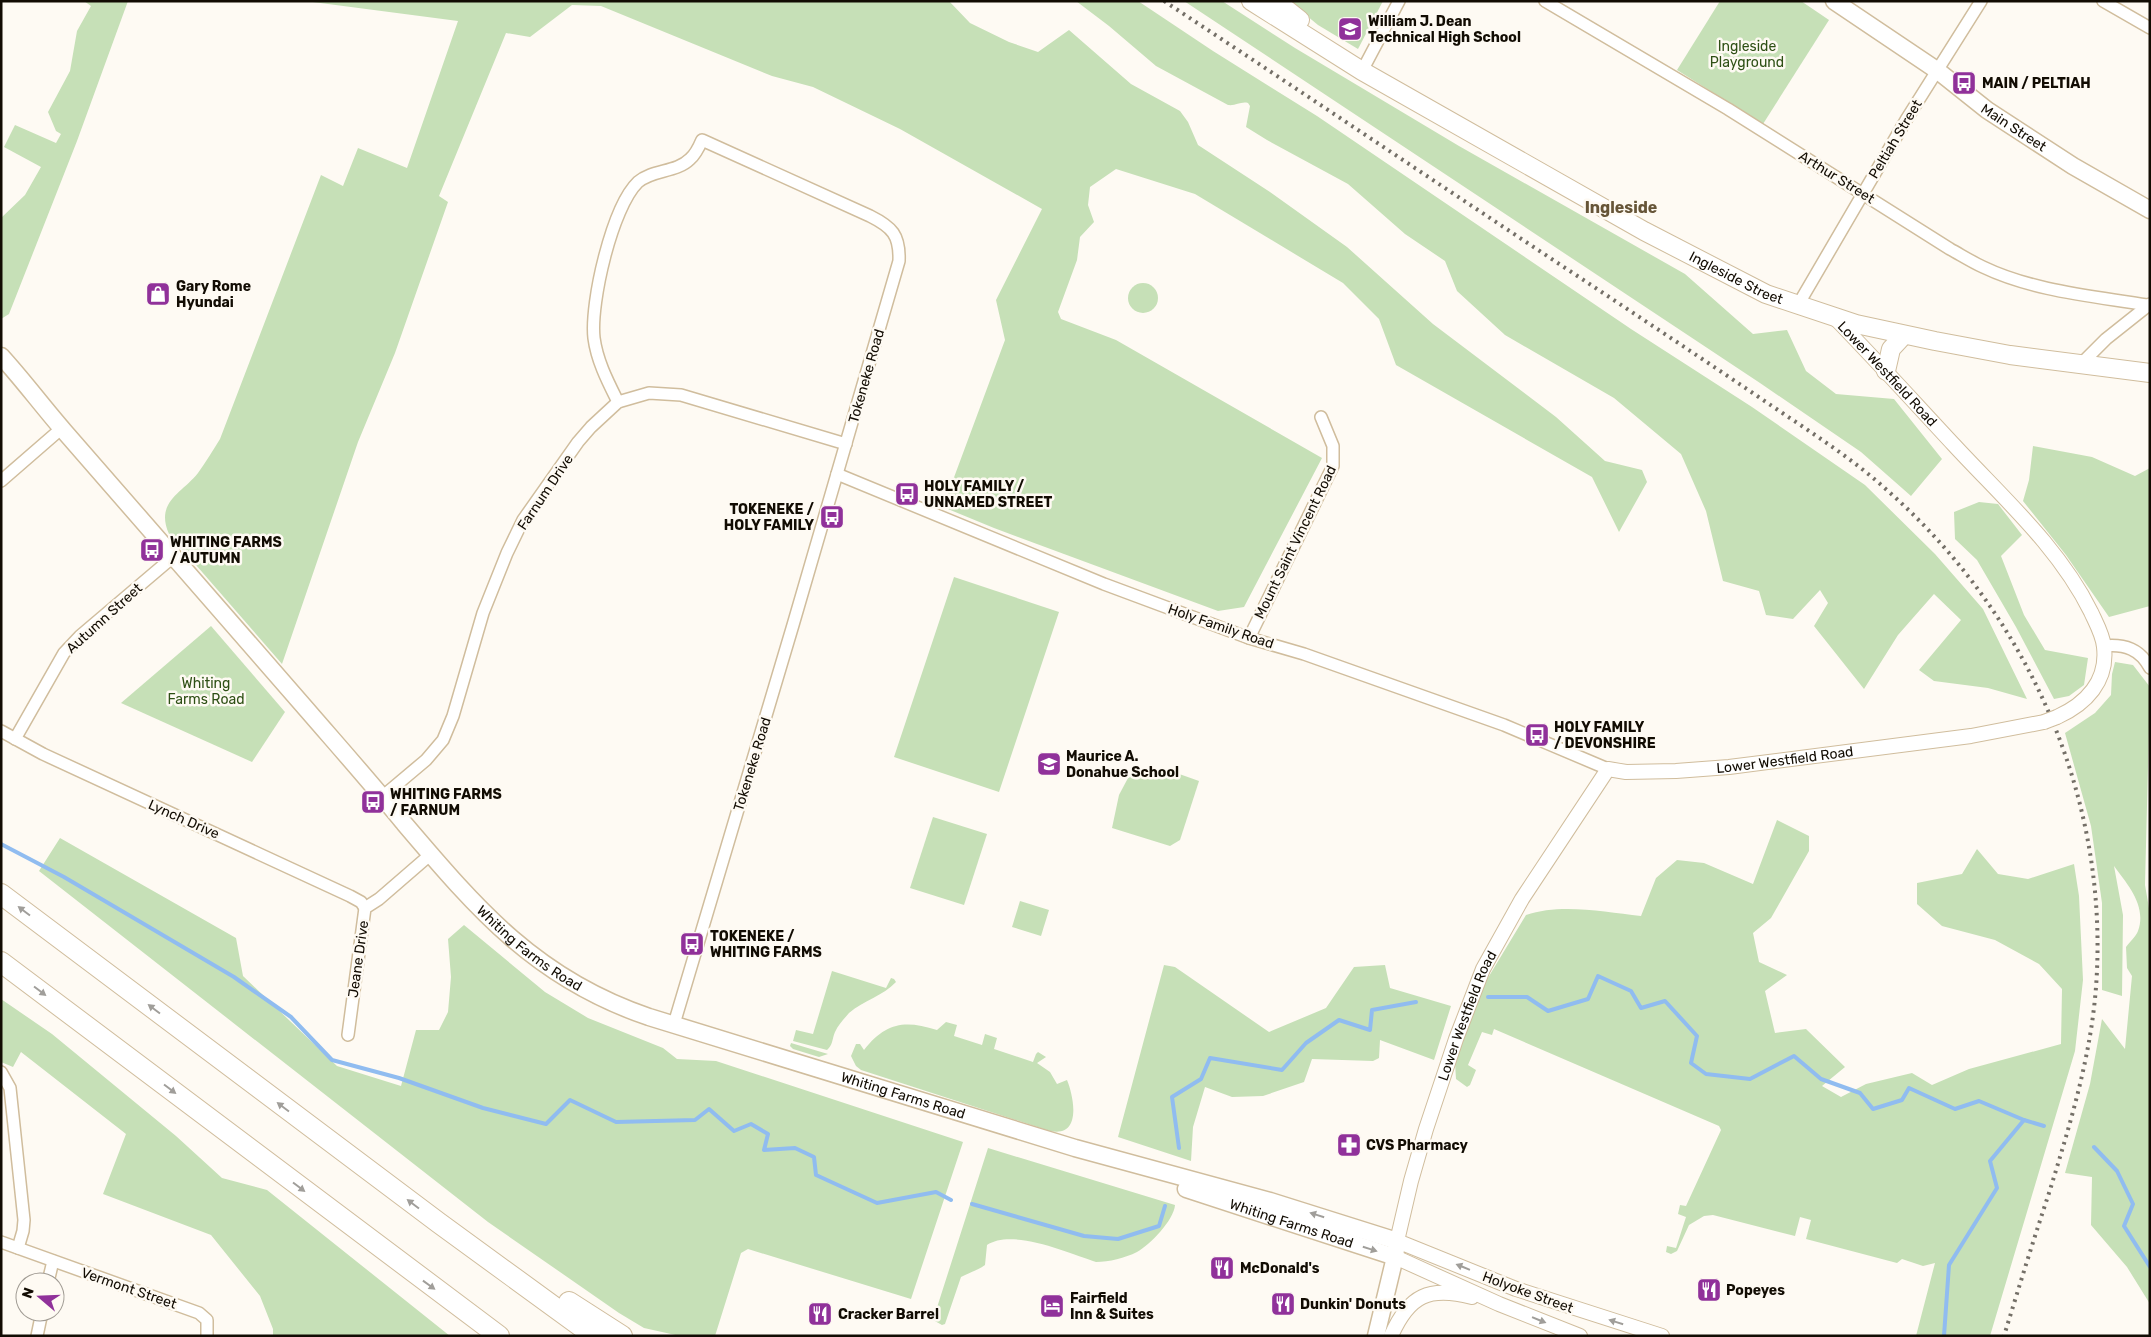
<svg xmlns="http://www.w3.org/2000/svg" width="2151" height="1337" viewBox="0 0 2151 1337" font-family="Rubik,sans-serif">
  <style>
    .green { fill: #c6e0b7 }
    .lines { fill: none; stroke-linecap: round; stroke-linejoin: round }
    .stream { stroke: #90bcf0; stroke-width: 4 }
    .minor-casing { stroke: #d0bd9d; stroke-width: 14 }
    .tertiary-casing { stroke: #d0bd9d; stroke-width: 16 }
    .secondary-casing { stroke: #d0bd9d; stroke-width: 19 }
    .primary-casing { stroke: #d0bd9d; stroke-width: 20 }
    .motorway-casing { stroke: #d0bd9d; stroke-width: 22 }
    .minor { stroke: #fff; stroke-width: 11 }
    .tertiary { stroke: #fff; stroke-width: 14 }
    .secondary { stroke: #fff; stroke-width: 16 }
    .primary { stroke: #fff; stroke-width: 18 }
    .motorway { stroke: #fff; stroke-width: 20 }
    .rail { stroke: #746f67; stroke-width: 4; stroke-dasharray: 2.5 5; stroke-linecap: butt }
    .tertiary-bridge-casing { stroke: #d0bd9d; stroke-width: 16; stroke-linecap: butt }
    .tertiary-bridge { stroke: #fff; stroke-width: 14 }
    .oneway { fill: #a09e9a }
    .labels { text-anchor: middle; stroke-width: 5; stroke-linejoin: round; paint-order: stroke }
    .poi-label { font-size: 14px; font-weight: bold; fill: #120c03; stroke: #fefaf3; text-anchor: start }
    .park-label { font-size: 14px; fill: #2e5015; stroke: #fefaf3 }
    .street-label { font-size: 14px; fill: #120c03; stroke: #fefaf3 }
    .quarter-label { font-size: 16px; font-weight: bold; fill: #665538; stroke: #fefaf3 }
  </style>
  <rect width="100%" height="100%" fill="#fefaf3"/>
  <!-- green -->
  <g class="green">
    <path d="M84,1H128L77,141L9,314L1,319V218L25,195L41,167L4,147L15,125L56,143L61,134L56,131L48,112L70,71L77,31L91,6Z"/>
    <path d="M305,1H949L970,23L1009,42L1038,52L1069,30L1131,84L1180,111L1188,122L1198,145L1270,192L1347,247L1433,324L1556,417L1605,461L1642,470L1647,482L1619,532L1592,477L1396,365L1379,319L1343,283L1195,194L1116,169L1090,187L1088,205L1094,222L1080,237L1077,260L1058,312L1061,319L1116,340L1322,458L1244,607L1218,611L994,528L943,507L1005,340L996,300L1042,209L900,129L813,87L772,76L601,6L572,5L530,37L506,33L439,196L448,202L395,353L358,442L282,664L169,534C155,502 181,494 198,473C206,462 213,450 220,439L321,175L343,186L358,148L407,168L458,21Z"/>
    <path d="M1076,1H1138L1213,51L1317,116L1631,329L1752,407L1865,485L1935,554L1983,609L2027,699L1988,688L1934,681L1919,670L1961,620L1934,594L1898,635L1864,689L1814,626L1828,603L1820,590L1793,619L1766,615L1759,591L1723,581L1706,511L1681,454L1614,398L1505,335L1457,291L1445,261L1405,234L1348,184L1267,140L1246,127L1250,106L1248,103C1241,101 1236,106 1228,105L1156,66L1109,26Z"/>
    <path d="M1184,1H1222L1295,48L1459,146L1685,274L1753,334L1787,330L1806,371L1836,394L1894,399L1942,459L1911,496L1861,452L1760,383Z"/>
    <path d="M1289,1H1383L1358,49L1318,25Z"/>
    <path d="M1720,1H1801L1829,20L1763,124L1677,70Z"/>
    <circle cx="1143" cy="298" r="15"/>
    <path d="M2033,446L2092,457L2135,476L2150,468V606L2109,617L2066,555L2023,501L2029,480Z"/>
    <path d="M1979,502L1998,504L2022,535L2001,556L2024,615L2045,650L2088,658L2084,685L2069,696L2054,699L2016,627L1977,560L1955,539L1954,512Z"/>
    <path d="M954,577L1059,612L999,792L894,757Z"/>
    <path d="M211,626L285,712L252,762L121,703Z"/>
    <path d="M2115,662L2133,665L2150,687L2145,885L2150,914V1304L2127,1267L2091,1225L2092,1177L2065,1173L2090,1084L2102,1019L2125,1049L2132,976L2127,968L2126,947C2130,942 2136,936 2138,931C2147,906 2128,885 2114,866L2123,915L2122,996L2102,990V903L2091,826L2065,733L2095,713L2111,695L2112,674Z"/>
    <path d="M1148,768L1168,770L1199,781L1180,840L1170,846L1112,828L1119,795L1128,778Z"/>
    <path d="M933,817L987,834L964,905L910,888Z"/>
    <path d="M1777,820L1809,836V851L1771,918L1753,933L1759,962L1787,975L1765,991L1775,1033L1806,1029L1845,1067L1822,1086L1841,1097L1866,1084L1912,1073L1932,1085L1969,1069L2061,1044L2062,989L2039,964L1995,940L1942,926L1917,904V883L1962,874L1977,849L1998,874L2028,879L2074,864L2079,896L2083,980L2075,1051L1990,1336H1916L1935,1263L1923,1266L1902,1259L1897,1263L1806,1239L1811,1220L1800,1217L1795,1236L1713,1215L1704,1216L1689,1225L1677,1251L1671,1254L1666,1252L1667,1246L1676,1248L1686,1217L1678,1214L1680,1205L1686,1206L1721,1130L1719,1126L1494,1029L1492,1035L1482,1032L1468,1065L1476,1070L1470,1085L1467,1087L1456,1079L1455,1063L1483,986L1526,915C1561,903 1604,912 1641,916L1656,878L1677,860L1704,863L1753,884Z"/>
    <path d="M60,838L236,938L243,976L337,1066L401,1086L416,1030H439L448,1012L451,977L448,939L464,925L545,992L588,1018L663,1048L677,1059L716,1061L963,1142L911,1299L748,1249L741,1253L715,1336H680L644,1328L619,1313L488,1222L39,871Z"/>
    <path d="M1020,901L1049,910L1041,936L1012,927Z"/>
    <path d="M1164,965L1175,967L1269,1032L1326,1008L1354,967L1385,965L1390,988L1451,1006L1434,1060L1380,1040L1379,1058L1373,1061L1312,1059L1304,1082L1263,1096L1232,1097L1205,1087L1193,1127L1191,1161L1118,1137Z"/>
    <path d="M832,971L886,988L891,978L894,979L896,982C883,996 864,1000 849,1013C844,1019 838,1025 835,1032C832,1039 833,1045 827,1050L793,1041L796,1030L813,1034Z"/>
    <path d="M1,999L52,1034L176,1136L222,1178L267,1190L450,1336H273V1329L260,1296L211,1235L103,1194L126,1134L21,1052L13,1067L1,1062Z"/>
    <path d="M946,1022L957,1025L954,1036L982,1045L985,1034L997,1038L994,1049L1033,1062L1036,1054L1038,1052L1046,1057L1037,1063L1050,1072L1057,1084L1067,1080C1074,1097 1082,1138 1050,1131L861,1070L856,1066L851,1056L856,1044H860L864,1050C886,1022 905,1020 937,1030Z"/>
    <path d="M791,1043L828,1054L819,1057L793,1049L790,1046Z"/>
    <path d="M988,1148L1175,1205C1174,1220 1150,1245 1137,1252C1125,1258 1109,1262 1096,1262C1069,1253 1012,1228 987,1245L985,1265C977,1271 970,1272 961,1277L945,1324L942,1325L933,1320Z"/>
  </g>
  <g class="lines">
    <!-- stream -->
    <g class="stream">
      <path d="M1,844L64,877L234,977L291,1017L332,1060L399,1078L483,1108L546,1124L570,1100L616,1122L695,1120L709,1109L734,1131L751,1124L768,1134L764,1150L795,1148L814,1157L816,1175L877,1203L936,1192L951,1200"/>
      <path d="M1488,997H1527L1548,1011L1588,999L1598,976L1631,991L1641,1008L1665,1001L1697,1036L1691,1063L1706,1074L1750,1079L1794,1056L1821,1079L1860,1093L1873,1109L1902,1100L1909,1088L1955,1109L1979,1101L2024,1120"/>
      <path d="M2094,1147L2117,1171L2133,1204L2124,1226L2150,1267"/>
      <path d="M1179,1148L1172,1097L1201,1079L1210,1058L1282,1070L1306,1043L1339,1020L1370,1030L1372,1010L1416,1002"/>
      <path d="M972,1204L1084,1236L1118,1239L1159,1226L1165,1206"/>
      <path d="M1944,1336L1949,1265L1997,1188L1990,1161L2024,1120L2044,1126"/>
    </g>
    <defs>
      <g id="minor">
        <path d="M1545,1L1728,109L1950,249C1961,255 1972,262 1983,267C2033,291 2093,296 2147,305"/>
        <path d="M2103,1L2150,28"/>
        <path d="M1362,71L1399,1"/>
        <path d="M1798,305L1906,120L1981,1"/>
        <path d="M2080,365L2106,339L2150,304"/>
        <path d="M618,402C608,382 597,361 594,338C590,303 612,207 638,182C653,169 676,173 690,159C696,154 699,147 702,140L870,216C892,227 900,235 899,261L793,625L674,1024"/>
        <path d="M837,474L1104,584L1249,638L1304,654L1504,725L1608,769"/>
        <path d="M1,481L62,428"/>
        <path d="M1249,638L1333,466V446L1321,417"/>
        <path d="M2104,646C2125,644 2140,649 2150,668"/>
        <path d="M1,731L43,754L350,896L361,902L365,908"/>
        <path d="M15,739L64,653L80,636L173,557"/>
        <path d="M382,797L426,760L443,740L453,716L483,613L507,553L523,520L578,442L591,427L618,402L649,393L681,395L846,444"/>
        <path d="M348,1035L365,908L379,899L431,854"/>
        <path d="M1,1072L10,1088L24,1220L23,1231L18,1248"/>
        <path d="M1,1242L199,1313L207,1320V1336"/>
        <path d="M48,1282L53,1261"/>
        <path d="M37,1336L42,1312"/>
      </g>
      <g id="tertiary">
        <path id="s1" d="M1834,317C1875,359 1914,402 1954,445C2002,497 2059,547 2091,612C2096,623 2103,635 2104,647C2108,681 2086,704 2057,717"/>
        <path d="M1395,1257L1499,1304L1580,1336"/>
        <path d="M1391,1336C1409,1295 1429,1286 1472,1297"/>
        <path id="s2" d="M1662,1336L1516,1289L1397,1241L1411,1181L1426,1129L1456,1039L1483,969L1522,899L1608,769L1626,772L1676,771L1729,767L1971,736L2044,722"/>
      </g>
      <g id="secondary">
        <path id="s3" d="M1834,1L1938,71L1987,110L2073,166L2150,210"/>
        <path id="s4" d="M1,356C23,380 43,407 64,431C145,525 227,618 308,711C340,748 372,784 403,822C477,909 536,979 649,1017L1075,1148L1270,1201L1397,1241L1395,1257L1376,1336"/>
        <path id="s5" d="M1186,1189L1395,1257"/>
      </g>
      <g id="primary">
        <path id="s6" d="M1251,1L1362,71L1644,231L1766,294L1856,324L1935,341L2010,355L2150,373"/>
        <path d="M1276,1L1300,20"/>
        <path d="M1886,371L1891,349L1904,335"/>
      </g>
      <g id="motorway">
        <path d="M1,894L439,1223L594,1336"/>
        <path d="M1,962L499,1336"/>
        <path d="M569,1302L622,1336"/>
      </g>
    </defs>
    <!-- minor casing -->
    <use href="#minor" class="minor-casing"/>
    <!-- tertiary casing -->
    <use href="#tertiary" class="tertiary-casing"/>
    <!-- secondary casing -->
    <use href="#secondary" class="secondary-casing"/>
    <!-- primary casing -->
    <use href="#primary" class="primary-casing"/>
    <!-- motorway casing -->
    <use href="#motorway" class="motorway-casing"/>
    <!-- minor -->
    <use href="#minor" class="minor"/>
    <!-- tertiary -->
    <use href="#tertiary" class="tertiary"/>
    <!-- secondary -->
    <use href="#secondary" class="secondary"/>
    <!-- primary -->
    <use href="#primary" class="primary"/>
    <!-- motorway -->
    <use href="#motorway" class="motorway"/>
    <!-- rail -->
    <path class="rail" d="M1164,1C1305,94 1444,188 1585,281C1647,322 1710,364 1772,406C1812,433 1853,459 1888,491C2024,611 2105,788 2097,970C2094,1046 2072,1118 2050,1190C2034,1238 2019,1287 2004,1336"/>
    <defs>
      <path id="tertiary-bridge" d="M2044,722L2057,717"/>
    </defs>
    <!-- tertiary-bridge casing -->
    <use href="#tertiary-bridge" class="tertiary-bridge-casing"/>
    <!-- tertiary-bridge -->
    <use href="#tertiary-bridge" class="tertiary-bridge"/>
  </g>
  <!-- one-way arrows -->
  <defs><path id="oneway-solid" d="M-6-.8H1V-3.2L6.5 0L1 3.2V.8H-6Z" transform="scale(1.25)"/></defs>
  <g class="oneway">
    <use href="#oneway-solid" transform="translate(24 911) rotate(-143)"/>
    <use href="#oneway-solid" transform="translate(40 991) rotate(37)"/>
    <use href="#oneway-solid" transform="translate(154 1009) rotate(-143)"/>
    <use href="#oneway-solid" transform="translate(170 1089) rotate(37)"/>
    <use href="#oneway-solid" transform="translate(283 1107) rotate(-143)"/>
    <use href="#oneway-solid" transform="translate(299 1187) rotate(37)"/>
    <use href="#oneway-solid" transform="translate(413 1204) rotate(-143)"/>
    <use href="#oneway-solid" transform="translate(1317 1215) rotate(-163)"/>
    <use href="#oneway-solid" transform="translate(1370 1249) rotate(17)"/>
    <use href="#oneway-solid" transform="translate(1463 1267) rotate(-158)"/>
    <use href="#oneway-solid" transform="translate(429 1285) rotate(36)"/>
    <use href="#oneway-solid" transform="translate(1539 1320) rotate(22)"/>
    <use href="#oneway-solid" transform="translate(1616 1322) rotate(-163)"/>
  </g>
  <!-- icons -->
  <defs>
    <symbol id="school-square" viewBox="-11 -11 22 22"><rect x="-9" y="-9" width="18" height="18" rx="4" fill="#90319a" stroke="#fefaf3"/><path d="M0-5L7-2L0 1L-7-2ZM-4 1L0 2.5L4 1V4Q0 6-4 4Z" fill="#fff"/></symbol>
    <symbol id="bus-square" viewBox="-11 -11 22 22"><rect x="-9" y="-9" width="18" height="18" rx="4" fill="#90319a" stroke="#fefaf3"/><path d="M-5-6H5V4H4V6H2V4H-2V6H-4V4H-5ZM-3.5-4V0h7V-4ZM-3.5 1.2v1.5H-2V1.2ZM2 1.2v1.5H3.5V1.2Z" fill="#fff"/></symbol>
    <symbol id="shop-square" viewBox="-11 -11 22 22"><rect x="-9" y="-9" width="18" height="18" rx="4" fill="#90319a" stroke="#fefaf3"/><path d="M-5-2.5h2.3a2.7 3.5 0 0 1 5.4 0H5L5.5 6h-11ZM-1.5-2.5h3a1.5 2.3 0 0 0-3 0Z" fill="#fff"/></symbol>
    <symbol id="pharmacy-square" viewBox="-11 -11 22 22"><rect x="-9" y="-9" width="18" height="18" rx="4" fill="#90319a" stroke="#fefaf3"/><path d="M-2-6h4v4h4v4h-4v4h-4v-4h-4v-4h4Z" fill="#fff"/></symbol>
    <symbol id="restaurant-square" viewBox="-11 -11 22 22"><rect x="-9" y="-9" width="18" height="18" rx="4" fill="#90319a" stroke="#fefaf3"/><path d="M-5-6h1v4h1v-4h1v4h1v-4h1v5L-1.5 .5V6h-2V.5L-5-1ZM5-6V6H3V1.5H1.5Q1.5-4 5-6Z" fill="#fff"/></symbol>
    <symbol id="hotel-square" viewBox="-11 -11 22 22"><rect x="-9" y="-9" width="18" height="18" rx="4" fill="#90319a" stroke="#fefaf3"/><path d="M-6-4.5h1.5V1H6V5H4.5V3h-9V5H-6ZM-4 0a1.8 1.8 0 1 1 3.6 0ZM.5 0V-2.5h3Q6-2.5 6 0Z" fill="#fff"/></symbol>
  </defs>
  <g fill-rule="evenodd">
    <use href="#school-square" x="1336" y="15" width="28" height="28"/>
    <use href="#bus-square" x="1950" y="69" width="28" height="28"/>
    <use href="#shop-square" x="144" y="280" width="28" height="28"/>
    <use href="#bus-square" x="893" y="480" width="28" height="28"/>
    <use href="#bus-square" x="818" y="503" width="28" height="28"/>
    <use href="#bus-square" x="138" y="536" width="28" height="28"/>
    <use href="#bus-square" x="1523" y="721" width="28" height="28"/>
    <use href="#school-square" x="1035" y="750" width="28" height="28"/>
    <use href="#bus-square" x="359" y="788" width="28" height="28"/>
    <use href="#bus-square" x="678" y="930" width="28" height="28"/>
    <use href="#pharmacy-square" x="1335" y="1131" width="28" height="28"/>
    <use href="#restaurant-square" x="1208" y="1254" width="28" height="28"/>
    <use href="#restaurant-square" x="1695" y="1276" width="28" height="28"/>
    <use href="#restaurant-square" x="1269" y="1290" width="28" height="28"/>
    <use href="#hotel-square" x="1038" y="1292" width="28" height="28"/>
    <use href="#restaurant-square" x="806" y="1300" width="28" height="28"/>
  </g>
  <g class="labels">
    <!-- poi labels -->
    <g class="poi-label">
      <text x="1368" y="26">William J. Dean<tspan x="1368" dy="16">Technical High School</tspan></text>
      <text x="1982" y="88">MAIN / PELTIAH</text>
      <text x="176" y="291">Gary Rome<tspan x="176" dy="16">Hyundai</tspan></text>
      <text x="924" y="491">HOLY FAMILY /<tspan x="924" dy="16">UNNAMED STREET</tspan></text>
      <text x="814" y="514" text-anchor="end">TOKENEKE /<tspan x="814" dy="16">HOLY FAMILY</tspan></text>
      <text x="170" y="547">WHITING FARMS<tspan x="170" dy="16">/ AUTUMN</tspan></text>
      <text x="1554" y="732">HOLY FAMILY<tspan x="1554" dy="16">/ DEVONSHIRE</tspan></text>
      <text x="1066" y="761">Maurice A.<tspan x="1066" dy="16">Donahue School</tspan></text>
      <text x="390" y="799">WHITING FARMS<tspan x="390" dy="16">/ FARNUM</tspan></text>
      <text x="710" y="941">TOKENEKE /<tspan x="710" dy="16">WHITING FARMS</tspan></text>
      <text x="1366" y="1150">CVS Pharmacy</text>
      <text x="1240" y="1273">McDonald's</text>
      <text x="1726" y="1295">Popeyes</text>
      <text x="1070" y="1303">Fairfield<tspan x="1070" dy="16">Inn &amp; Suites</tspan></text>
      <text x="1300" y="1309">Dunkin' Donuts</text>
      <text x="838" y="1319">Cracker Barrel</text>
    </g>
    <!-- park labels -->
    <g class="park-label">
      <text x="1747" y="51">Ingleside<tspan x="1747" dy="16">Playground</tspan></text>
      <text x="206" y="688">Whiting<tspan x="206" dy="16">Farms Road</tspan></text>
    </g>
    <!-- street labels -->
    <g class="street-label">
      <text dy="5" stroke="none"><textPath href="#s3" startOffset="220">Main Street</textPath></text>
      <text transform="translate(1895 139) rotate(-59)" y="5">Peltiah Street</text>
      <text transform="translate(1837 177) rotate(32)" y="5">Arthur Street</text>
      <text dy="5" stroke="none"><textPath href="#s6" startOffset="559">Ingleside Street</textPath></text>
      <text dy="5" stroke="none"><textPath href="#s1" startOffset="78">Lower Westfield Road</textPath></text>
      <text transform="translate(866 376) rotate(-74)" y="5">Tokeneke Road</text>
      <text transform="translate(545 492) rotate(-56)" y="5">Farnum Drive</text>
      <text transform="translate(1295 542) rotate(-64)" y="5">Mount Saint Vincent Road</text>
      <text transform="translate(104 618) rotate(-42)" y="5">Autumn Street</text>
      <text transform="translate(1221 626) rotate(19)" y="5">Holy Family Road</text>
      <text dy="5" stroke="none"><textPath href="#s2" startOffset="981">Lower Westfield Road</textPath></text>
      <text transform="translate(752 764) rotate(-73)" y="5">Tokeneke Road</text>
      <text transform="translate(184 819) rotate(24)" y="5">Lynch Drive</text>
      <text dy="5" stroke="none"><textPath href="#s4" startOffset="795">Whiting Farms Road</textPath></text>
      <text transform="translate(358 959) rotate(-82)" y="5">Jeane Drive</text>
      <text dy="5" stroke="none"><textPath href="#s2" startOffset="518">Lower Westfield Road</textPath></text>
      <text dy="5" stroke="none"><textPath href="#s4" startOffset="1200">Whiting Farms Road</textPath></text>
      <text dy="5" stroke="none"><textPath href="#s5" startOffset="111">Whiting Farms Road</textPath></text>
      <text transform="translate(129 1288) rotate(19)" y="5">Vermont Street</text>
      <text transform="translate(1528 1292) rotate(20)" y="5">Holyoke Street</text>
    </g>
    <!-- quarter labels -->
    <g class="quarter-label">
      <text x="1621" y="213">Ingleside</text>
    </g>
  </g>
  <!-- border -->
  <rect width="2151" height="1337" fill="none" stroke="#120c03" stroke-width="5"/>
  <!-- north arrow -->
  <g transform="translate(40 1297) rotate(289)"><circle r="24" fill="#fefaf3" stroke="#a09b93"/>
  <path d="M0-4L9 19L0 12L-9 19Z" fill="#90319a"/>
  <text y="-8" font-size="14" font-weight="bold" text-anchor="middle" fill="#120c03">N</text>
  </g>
</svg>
